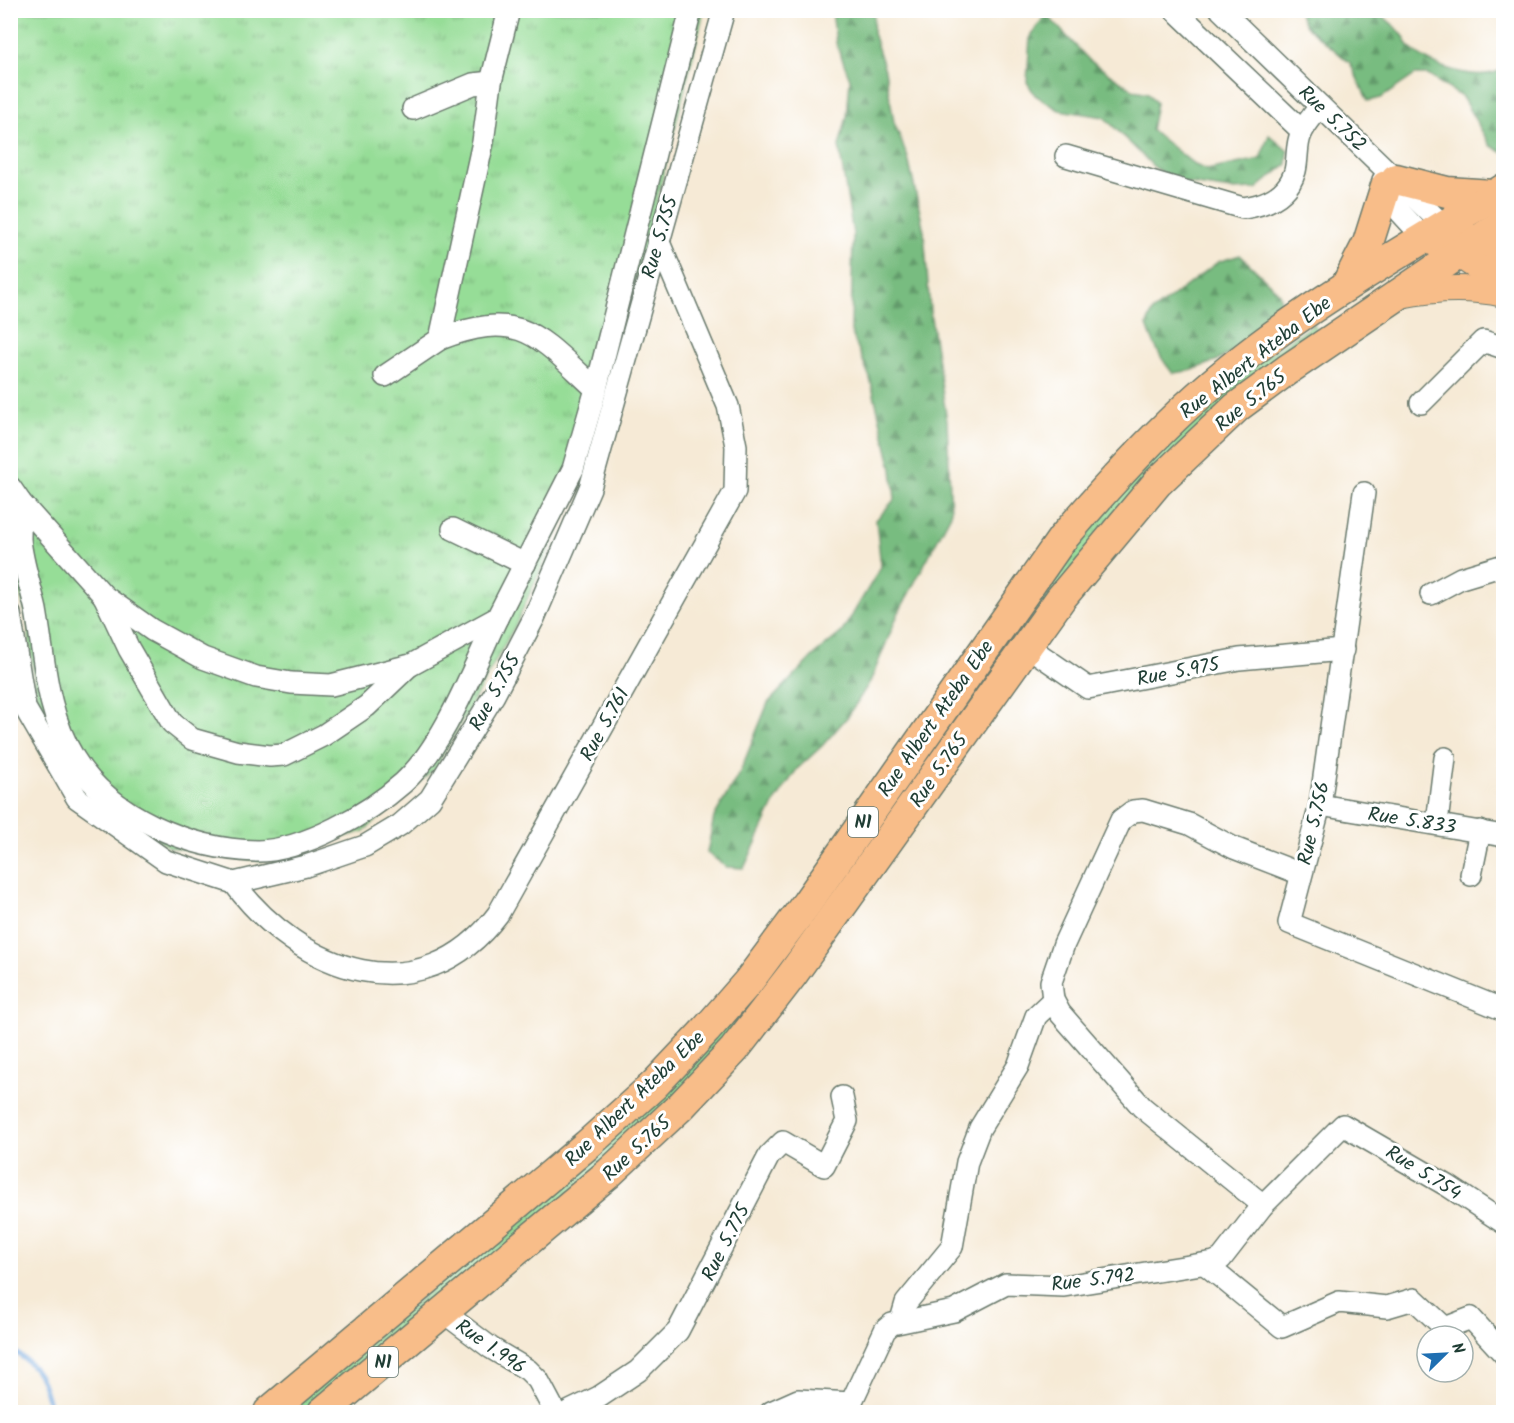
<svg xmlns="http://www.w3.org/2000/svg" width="1514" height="1423" viewBox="0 0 1514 1423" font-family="Kalam,sans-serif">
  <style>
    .grass { fill: url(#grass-tufts); stroke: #5a8d66; stroke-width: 1.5 }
    .forest { fill: url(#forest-firs); stroke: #4c7c5a; stroke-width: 1.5 }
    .garden { fill: url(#garden-dots); stroke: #5a8d66; stroke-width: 1.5 }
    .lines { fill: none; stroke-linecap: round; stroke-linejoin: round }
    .stream { stroke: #6da5db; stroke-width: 4.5 }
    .minor-casing { stroke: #6a7a6d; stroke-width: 24 }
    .major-casing { stroke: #6a7a6d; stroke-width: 28 }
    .highway-casing { stroke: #6a7a6d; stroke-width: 33 }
    .minor { stroke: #fff; stroke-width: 21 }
    .major { stroke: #f8bd89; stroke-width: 26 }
    .highway { stroke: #f8bd89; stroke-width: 30 }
    .labels { text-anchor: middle; stroke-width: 6; stroke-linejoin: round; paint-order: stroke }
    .shield { fill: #fff; stroke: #627771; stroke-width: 1.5 }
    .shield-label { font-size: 18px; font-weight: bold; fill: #1f3d34 }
    .street-label { font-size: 20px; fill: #1f3d34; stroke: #fff }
  </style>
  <defs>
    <pattern id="grass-tufts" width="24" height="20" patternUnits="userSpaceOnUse" patternTransform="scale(1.5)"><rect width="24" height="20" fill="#96dd97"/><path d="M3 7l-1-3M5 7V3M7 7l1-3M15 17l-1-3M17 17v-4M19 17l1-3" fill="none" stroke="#7ab47c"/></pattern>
    <pattern id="forest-firs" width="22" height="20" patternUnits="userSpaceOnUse" patternTransform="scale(1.5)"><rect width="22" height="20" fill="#78bc80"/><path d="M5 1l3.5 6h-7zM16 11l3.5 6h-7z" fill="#629a6a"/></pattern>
    <pattern id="garden-dots" width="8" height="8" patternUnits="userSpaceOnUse" patternTransform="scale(1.5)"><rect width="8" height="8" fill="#96dd97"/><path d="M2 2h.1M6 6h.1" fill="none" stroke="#7ab47c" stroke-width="1.8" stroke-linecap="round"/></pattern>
  </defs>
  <rect width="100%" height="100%" fill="#fff"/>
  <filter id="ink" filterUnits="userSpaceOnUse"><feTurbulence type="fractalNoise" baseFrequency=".0167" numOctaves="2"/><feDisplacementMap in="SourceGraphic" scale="12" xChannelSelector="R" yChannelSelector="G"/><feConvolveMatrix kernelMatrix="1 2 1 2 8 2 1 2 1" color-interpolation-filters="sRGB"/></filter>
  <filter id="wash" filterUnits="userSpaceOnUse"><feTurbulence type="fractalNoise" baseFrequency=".008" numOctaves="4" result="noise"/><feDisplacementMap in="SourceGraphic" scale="24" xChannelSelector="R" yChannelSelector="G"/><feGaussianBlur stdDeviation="1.35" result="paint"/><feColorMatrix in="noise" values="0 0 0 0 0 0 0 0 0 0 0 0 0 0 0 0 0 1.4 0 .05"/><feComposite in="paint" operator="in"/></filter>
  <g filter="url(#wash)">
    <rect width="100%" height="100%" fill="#f6ead6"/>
    <!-- grass -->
    <path class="grass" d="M10,11H704L648,236L574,495L516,624L435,769L364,831L260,861L168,847L86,789L37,701L27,620L10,555Z"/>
    <!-- forest -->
    <g class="forest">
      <path d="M832,11H874L873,33L885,70L894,122L908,158L924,231L930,311L947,421L951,514L898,614L871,680L849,715L822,746L797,769L775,802L744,868L727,867L707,853L714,817L740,772L768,703L813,656L842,632L881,567L876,520L895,499L892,469L870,378L851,331L853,234L839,146L847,117L850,79L836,43Z"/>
      <path d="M1298,11H1377C1385,19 1398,27 1404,37C1407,41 1407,46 1411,49C1431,67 1479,83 1503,69V153L1490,145L1462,97L1428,75H1415L1381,98L1368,101L1350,63L1306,26Z"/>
      <path d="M1046,14L1090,61L1134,90L1148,93L1156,103L1151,130L1195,165L1207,170L1260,159L1269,135L1288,151L1287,164L1256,189L1231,190L1177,182L1154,167L1104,117L1059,110L1035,95L1027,82L1030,37Z"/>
      <path d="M1240,255L1279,293L1284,317C1254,340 1212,370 1173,373C1160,359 1153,343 1147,325L1152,312L1218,262Z"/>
    </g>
    <!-- garden -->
    <path class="garden" d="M1314,324L1316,330L1312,335L1231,402L733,1040L627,1144L311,1412H286L618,1132L1097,515L1240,374Z"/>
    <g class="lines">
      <!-- stream -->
      <path class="stream" d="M10,1349C39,1366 44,1381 51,1412"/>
    </g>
  </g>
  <g filter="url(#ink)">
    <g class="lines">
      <defs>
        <g id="minor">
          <path d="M1175,10L1302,131"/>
          <path d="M1221,10L1444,226"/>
          <path d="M413,109L473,84L491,82"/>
          <path d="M1066,156L1243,208C1265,205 1288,196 1295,171C1298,159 1296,145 1301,134C1305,124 1314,115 1320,106"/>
          <path d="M1383,180L1401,213L1424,238"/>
          <path d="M440,339C522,308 538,336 596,389"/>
          <path d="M385,376L440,339L483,142L491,82L509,10"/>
          <path d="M1421,403L1483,341L1504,348"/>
          <path d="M10,487L21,503L104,596L152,630L203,658L256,677L291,683L331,685L411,665L497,618L573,469L596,389L691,10"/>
          <path d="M1364,493L1320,805L1289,923L1504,1010"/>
          <path d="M21,503C21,515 20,527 20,539C22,563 31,587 36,610C45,661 46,712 74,758C109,816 191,850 257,851C304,851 369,813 403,783C444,746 473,668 497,618"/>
          <path d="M453,529L525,564"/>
          <path d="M1431,594L1461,578L1504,565"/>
          <path d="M104,596L129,649L172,723L192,739L238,752L270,756L284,755L324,735L367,706L409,666"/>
          <path d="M10,614L25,708L77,798L166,861L234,883L306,866L365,846L400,825L430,799L494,695L534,618L590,488L724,10"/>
          <path d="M1027,646L1088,688L1239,659L1343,650"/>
          <path d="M1320,805L1504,836"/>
          <path d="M1437,823L1445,758"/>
          <path d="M1471,875L1480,831"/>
          <path d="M234,883C300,972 421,1017 498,914L735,491L736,446L728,406L658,240"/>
          <path d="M1263,1205L1142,1107L1060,1013L1053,1000L1051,982L1064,944L1121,820L1133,811L1143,810L1189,824L1234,848L1301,874"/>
          <path d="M1205,1264L1282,1327L1339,1302L1387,1307L1414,1299L1445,1328L1471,1318L1504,1354"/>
          <path d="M443,1312L491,1348L528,1370L538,1380L555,1412"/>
          <path d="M901,1320L906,1303L952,1247L967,1162L980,1128L1018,1066L1036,1016L1053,1000"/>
          <path d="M568,1412L599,1397L638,1371L678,1331L769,1156L783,1142L824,1166L847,1121L842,1097"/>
          <path d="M771,1412L798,1400L851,1403L885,1330L892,1324L954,1311L1006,1284L1064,1286L1214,1262L1221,1259L1263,1205L1343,1125L1448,1186L1504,1223"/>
        </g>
        <g id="major">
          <path d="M1463,234L1490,247L1504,258"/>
          <path d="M1424,238L1456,253L1504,285"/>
          <path d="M1400,295C1435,288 1468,286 1504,294"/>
        </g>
        <g id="highway">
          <path d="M1396,179L1447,192L1493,195"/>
          <path d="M1346,286L1368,243L1386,186"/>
          <path d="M269,1412L587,1145L654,1085L706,1030L748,982L807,903L1062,539C1101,493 1142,448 1186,407C1280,319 1396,256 1504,189"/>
          <path d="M323,1412L609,1173L681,1106L734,1050L792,975L1061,598L1158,482L1237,407L1287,370L1504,223"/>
        </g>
      </defs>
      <!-- minor casing -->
      <use href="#minor" class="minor-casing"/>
      <!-- major casing -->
      <use href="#major" class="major-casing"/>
      <!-- highway casing -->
      <use href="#highway" class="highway-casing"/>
      <!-- minor -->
      <use href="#minor" class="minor"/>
      <!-- major -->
      <use href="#major" class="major"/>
      <!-- highway -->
      <use href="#highway" class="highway"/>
    </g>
  </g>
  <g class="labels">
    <!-- shield labels -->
    <g class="shield">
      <rect x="848" y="807" width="30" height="30" rx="4.5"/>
      <rect x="368" y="1347" width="30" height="30" rx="4.5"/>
    </g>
    <g class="shield-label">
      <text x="863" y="828">N1</text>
      <text x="383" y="1368">N1</text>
    </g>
    <!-- street labels -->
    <g class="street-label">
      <text transform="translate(1333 118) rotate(44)" y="7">Rue 5.752</text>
      <text transform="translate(659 237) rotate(-74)" y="7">Rue 5.755</text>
      <text transform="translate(1255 357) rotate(-38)" y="7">Rue Albert Ateba Ebe</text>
      <text transform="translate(1250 400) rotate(-39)" y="7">Rue 5.765</text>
      <text transform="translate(1178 671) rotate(-11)" y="7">Rue 5.975</text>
      <text transform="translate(494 692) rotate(-61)" y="7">Rue 5.755</text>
      <text transform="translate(935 718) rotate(-55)" y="7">Rue Albert Ateba Ebe</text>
      <text transform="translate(604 724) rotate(-61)" y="7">Rue 5.761</text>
      <text transform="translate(938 770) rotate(-55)" y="7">Rue 5.765</text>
      <text transform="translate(1412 820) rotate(9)" y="7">Rue 5.833</text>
      <text transform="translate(1313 823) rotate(-77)" y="7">Rue 5.756</text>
      <text transform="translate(634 1098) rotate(-44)" y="7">Rue Albert Ateba Ebe</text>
      <text transform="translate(636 1148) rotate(-43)" y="7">Rue 5.765</text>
      <text transform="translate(1424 1172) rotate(32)" y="7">Rue 5.754</text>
      <text transform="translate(725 1242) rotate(-63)" y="7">Rue 5.775</text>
      <text transform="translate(1093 1279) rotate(-7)" y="7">Rue 5.792</text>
      <text transform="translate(491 1346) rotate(35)" y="7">Rue 1.996</text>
    </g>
  </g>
  <!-- margin -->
  <rect width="1514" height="1423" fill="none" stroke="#fff" stroke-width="36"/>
  <!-- north arrow -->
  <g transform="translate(1445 1354) rotate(66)"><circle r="28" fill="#ffffff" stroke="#a5b1ae" stroke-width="1.5"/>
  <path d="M0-4.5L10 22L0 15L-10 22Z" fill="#1f6fb2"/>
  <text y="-9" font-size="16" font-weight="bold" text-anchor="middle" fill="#1f3d34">N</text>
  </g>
</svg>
